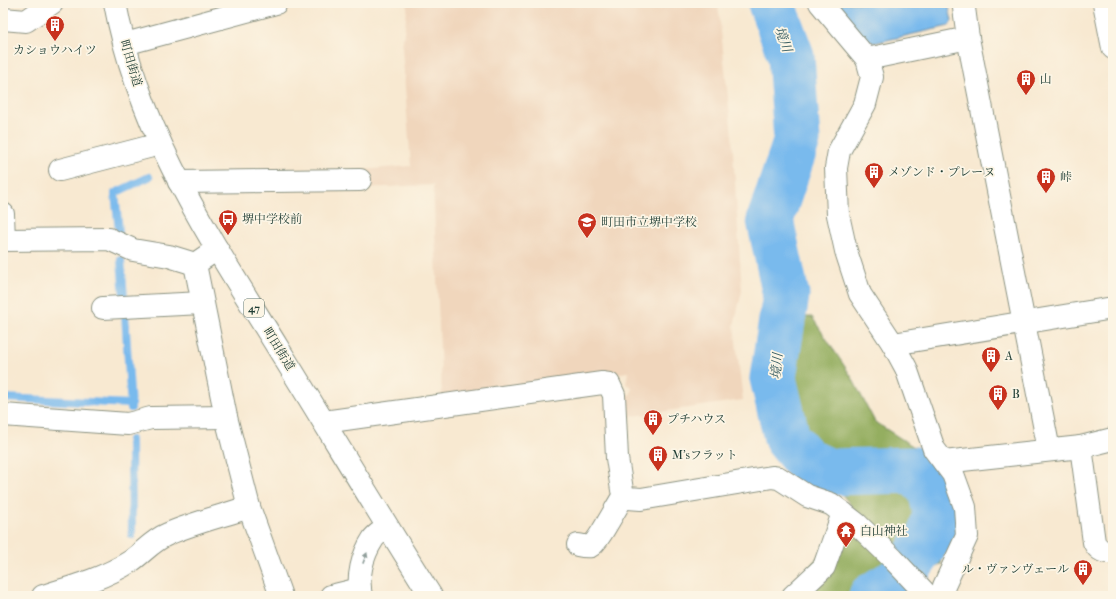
<svg xmlns="http://www.w3.org/2000/svg" width="1116" height="599" viewBox="0 0 1116 599" font-family="'IM FELL French Canon','Noto Serif JP',serif">
  <style>
    .built { fill: #f0d6bc }
    .forest { fill: #94ae60; stroke: #5a764a }
    .water { fill: #79baed; stroke: #4c7c90 }
    .lines { fill: none; stroke-linecap: round; stroke-linejoin: round }
    .stream { stroke: #79baed; stroke-width: 8 }
    .river { stroke: #79baed; stroke-width: 47 }
    .minor-casing { stroke: #8c9382; stroke-width: 24 }
    .major-casing { stroke: #8c9382; stroke-width: 24 }
    .minor { stroke: #fff; stroke-width: 22 }
    .major { stroke: #fff; stroke-width: 22 }
    .oneway { fill: #8f9e9a }
    .labels { text-anchor: middle; stroke-width: 3.5; stroke-linejoin: round; paint-order: stroke }
    .shield { fill: #fcf5e5; stroke: #617469; stroke-width: 1 }
    .shield-label { font-size: 11px; font-weight: bold; fill: #1f3d34 }
    .poi-label { font-size: 12px; fill: #1f3d34; stroke: #fcf5e5; text-anchor: start }
    .street-label { font-size: 12px; fill: #1f3d34; stroke: #fcf5e5 }
    .water-label { font-size: 13px; font-style: italic; fill: #365c62; stroke: #fcf5e5 }
  </style>
  <rect width="100%" height="100%" fill="#fcf5e5"/>
  <filter id="ink" filterUnits="userSpaceOnUse"><feTurbulence type="fractalNoise" baseFrequency=".025" numOctaves="2"/><feDisplacementMap in="SourceGraphic" scale="8" xChannelSelector="R" yChannelSelector="G"/><feConvolveMatrix kernelMatrix="1 2 1 2 8 2 1 2 1" color-interpolation-filters="sRGB"/></filter>
  <filter id="wash" filterUnits="userSpaceOnUse"><feTurbulence type="fractalNoise" baseFrequency=".012" numOctaves="4" result="noise"/><feDisplacementMap in="SourceGraphic" scale="16" xChannelSelector="R" yChannelSelector="G"/><feGaussianBlur stdDeviation="0.9" result="paint"/><feColorMatrix in="noise" values="0 0 0 0 0 0 0 0 0 0 0 0 0 0 0 0 0 1.4 0 .05"/><feComposite in="paint" operator="in"/></filter>
  <g filter="url(#wash)">
    <rect width="100%" height="100%" fill="#f8e9d1"/>
    <!-- built -->
    <path class="built" d="M408,3H718L732,136L742,291L734,325L743,400L626,417L625,395L631,394L632,387L626,384L628,372L442,396L433,185L361,188L360,170L411,166L402,48Z"/>
    <!-- forest -->
    <path class="forest" d="M794,317H812L851,376L875,422L922,452L949,521L941,564L897,596H786L855,511L809,451L789,387Z"/>
    <!-- water -->
    <path class="water" d="M835,3H948L952,21L949,26L874,43L867,41Z"/>
    <g class="lines">
      <!-- stream -->
      <g class="stream">
        <path d="M119,231L115,193L149,177"/>
        <path d="M121,260L124,298"/>
        <path d="M125,314L131,408"/>
        <path d="M3,398L131,404"/>
        <path d="M131,440L132,535"/>
      </g>
      <!-- river -->
      <path class="river" d="M771,3L791,56L797,140L770,220L786,295L773,378L787,438L806,461L830,472L915,470L931,490L936,512L931,535L900,579L872,596"/>
    </g>
  </g>
  <g filter="url(#ink)">
    <g class="lines">
      <defs>
        <g id="minor">
          <path d="M820,3L867,59L872,77L865,104L839,151L836,168L838,215L846,251L860,294L893,344L906,368L934,449L953,474L965,507L967,536L944,586L942,596"/>
          <path d="M965,3L964,8L968,38L1049,450"/>
          <path d="M1104,3L1113,48"/>
          <path d="M3,19L26,21L52,3"/>
          <path d="M125,44L276,3"/>
          <path d="M867,59L968,38"/>
          <path d="M60,170L160,144"/>
          <path d="M179,182L360,180"/>
          <path d="M3,214L4,240"/>
          <path d="M3,240L109,239L133,250L169,256L195,264"/>
          <path d="M217,249L195,264L226,417L249,507L281,596"/>
          <path d="M103,308L202,303"/>
          <path d="M893,344L1113,308"/>
          <path d="M3,415L128,424L151,418L226,417"/>
          <path d="M324,422L602,383L609,384L614,395L617,458L622,490L624,495L628,498L641,499L772,477L779,478L807,496L831,504L857,524L893,559L928,596"/>
          <path d="M1081,447L1094,542C1098,550 1104,553 1113,552"/>
          <path d="M944,462L1081,447L1113,439"/>
          <path d="M578,545C582,546 587,547 591,546C597,544 618,504 624,495"/>
          <path d="M43,596C73,587 105,578 131,561C144,552 153,540 168,534C193,523 222,516 249,507"/>
          <path d="M331,596L360,589"/>
          <path d="M361,596C357,577 362,556 373,539C376,534 383,531 387,527"/>
          <path d="M793,596L824,567L843,513"/>
        </g>
        <path id="major" d="M115,3C139,133 210,238 278,348C329,430 379,514 431,596"/>
      </defs>
      <!-- minor casing -->
      <use href="#minor" class="minor-casing"/>
      <!-- major casing -->
      <use href="#major" class="major-casing"/>
      <!-- minor -->
      <use href="#minor" class="minor"/>
      <!-- major -->
      <use href="#major" class="major"/>
    </g>
    <!-- one-way arrows -->
    <defs><path id="oneway-solid" d="M-6-.8H1V-3.2L6.5 0L1 3.2V.8H-6Z"/></defs>
    <use class="oneway" href="#oneway-solid" transform="translate(365 558) rotate(-69)"/>
  </g>
  <!-- icons -->
  <defs>
    <symbol id="building-pin" viewBox="-11 -11 22 30"><path d="M0 17L-7.5 6A9.5 9.5 0 1 1 7.5 6Z" fill="#c8321e" stroke="#fcf5e5"/><path d="M-4-6H4V6H1V3H-1V6H-4ZM-2.5-4.3h1.7v1.8h-1.7ZM.8-4.3h1.7v1.8H.8ZM-2.5-1h1.7V.8h-1.7ZM.8-1h1.7V.8H.8Z" fill="#fff"/></symbol>
    <symbol id="bus-pin" viewBox="-11 -11 22 30"><path d="M0 17L-7.5 6A9.5 9.5 0 1 1 7.5 6Z" fill="#c8321e" stroke="#fcf5e5"/><path d="M-5-6H5V4H4V6H2V4H-2V6H-4V4H-5ZM-3.5-4V0h7V-4ZM-3.5 1.2v1.5H-2V1.2ZM2 1.2v1.5H3.5V1.2Z" fill="#fff"/></symbol>
    <symbol id="school-pin" viewBox="-11 -11 22 30"><path d="M0 17L-7.5 6A9.5 9.5 0 1 1 7.5 6Z" fill="#c8321e" stroke="#fcf5e5"/><path d="M0-5L7-2L0 1L-7-2ZM-4 1L0 2.5L4 1V4Q0 6-4 4Z" fill="#fff"/></symbol>
    <symbol id="temple-pin" viewBox="-11 -11 22 30"><path d="M0 17L-7.5 6A9.5 9.5 0 1 1 7.5 6Z" fill="#c8321e" stroke="#fcf5e5"/><path d="M0-6L5-2H3V0L6.5 2.5H4V6H1.5V3h-3V6H-4V2.5H-6.5L-3 0V-2H-5Z" fill="#fff"/></symbol>
  </defs>
  <g fill-rule="evenodd">
    <use href="#building-pin" x="44" y="14" width="22" height="30"/>
    <use href="#building-pin" x="1015" y="68" width="22" height="30"/>
    <use href="#building-pin" x="863" y="161" width="22" height="30"/>
    <use href="#building-pin" x="1035" y="166" width="22" height="30"/>
    <use href="#bus-pin" x="217" y="208" width="22" height="30"/>
    <use href="#school-pin" x="576" y="211" width="22" height="30"/>
    <use href="#building-pin" x="980" y="345" width="22" height="30"/>
    <use href="#building-pin" x="987" y="383" width="22" height="30"/>
    <use href="#building-pin" x="642" y="408" width="22" height="30"/>
    <use href="#building-pin" x="647" y="444" width="22" height="30"/>
    <use href="#temple-pin" x="835" y="520" width="22" height="30"/>
    <use href="#building-pin" x="1072" y="558" width="22" height="30"/>
  </g>
  <g class="labels">
    <!-- shield labels -->
    <rect class="shield" x="244" y="299" width="20" height="18" rx="3"/>
    <g class="shield-label">
      <text x="254" y="312">47</text>
    </g>
    <!-- poi labels -->
    <g class="poi-label">
      <text x="55" y="54" text-anchor="middle">カショウハイツ</text>
      <text x="1040" y="83">山</text>
      <text x="888" y="176">メゾンド・プレーヌ</text>
      <text x="1060" y="181">峠</text>
      <text x="242" y="223">堺中学校前</text>
      <text x="601" y="226">町田市立堺中学校</text>
      <text x="1005" y="360">A</text>
      <text x="1012" y="398">B</text>
      <text x="667" y="423">プチハウス</text>
      <text x="672" y="459">M'sフラット</text>
      <text x="860" y="535">白山神社</text>
      <text x="1069" y="573" text-anchor="end">ル・ヴァンヴェール</text>
    </g>
    <!-- street labels -->
    <g class="street-label">
      <text transform="translate(131 63) rotate(73)" y="4">町田街道</text>
      <text transform="translate(279 349) rotate(58)" y="4">町田街道</text>
    </g>
    <!-- water labels -->
    <g class="water-label">
      <text transform="translate(784 39) rotate(70)" y="5">境川</text>
      <text transform="translate(776 366) rotate(-85)" y="5">境川</text>
    </g>
  </g>
  <!-- margin -->
  <rect width="1116" height="599" fill="none" stroke="#fcf5e5" stroke-width="16"/>
</svg>
